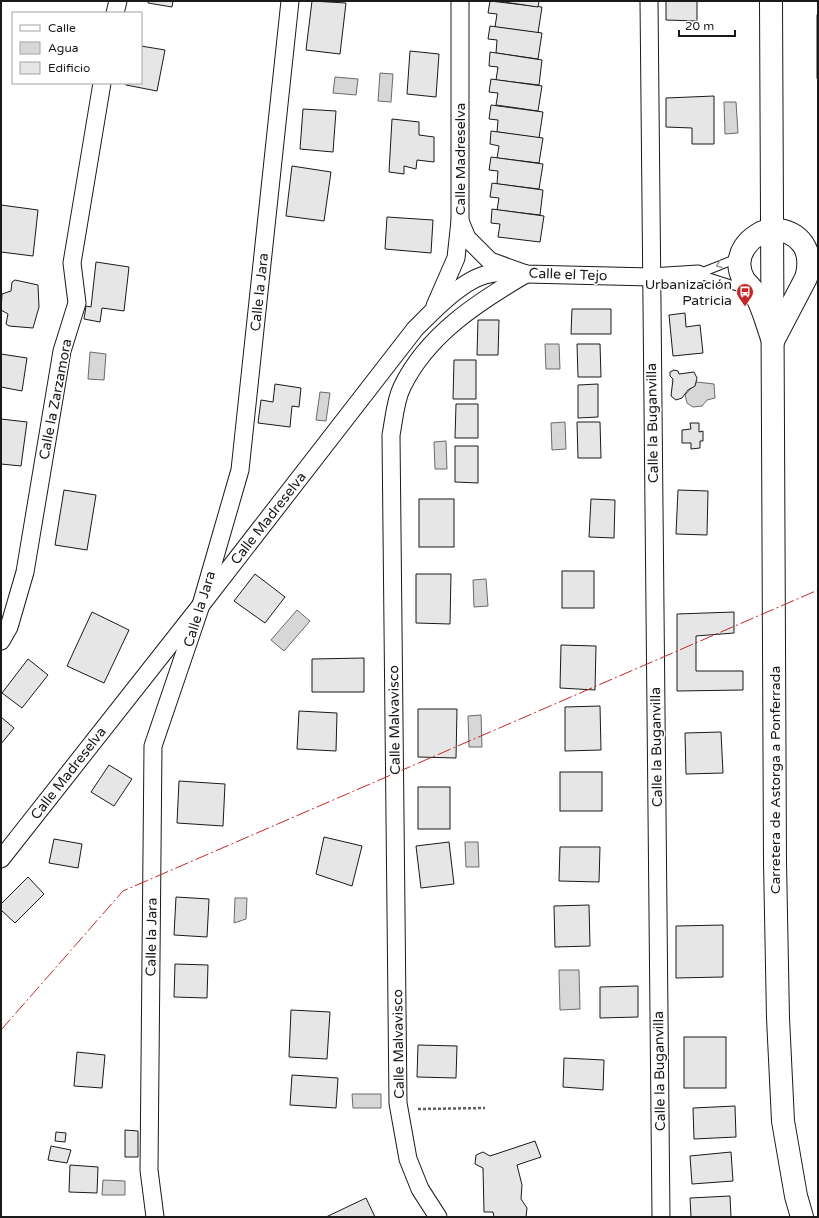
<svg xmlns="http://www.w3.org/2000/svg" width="819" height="1218" viewBox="0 0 819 1218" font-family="'Varela Round',sans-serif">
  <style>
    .water { fill: #d7d7d7; stroke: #6a6a6a }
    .building { fill: #e6e6e6; stroke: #1a1a1a }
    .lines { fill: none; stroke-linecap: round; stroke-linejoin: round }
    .service-casing { stroke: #1a1a1a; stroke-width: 10 }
    .minor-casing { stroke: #1a1a1a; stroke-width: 19 }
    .secondary-casing { stroke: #1a1a1a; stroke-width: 24 }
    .path { stroke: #5f5f5f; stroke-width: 2.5; stroke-dasharray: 3 2; stroke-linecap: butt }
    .service { stroke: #fff; stroke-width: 8 }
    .minor { stroke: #fff; stroke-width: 17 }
    .secondary { stroke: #fff; stroke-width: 22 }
    .power { stroke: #c62828; stroke-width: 1; stroke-dasharray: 14 3 2 3; stroke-linecap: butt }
    .oneway { stroke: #989898 }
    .labels { text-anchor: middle; stroke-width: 3; stroke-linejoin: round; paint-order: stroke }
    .street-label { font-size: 14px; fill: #1a1a1a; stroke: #fff }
    .poi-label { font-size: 14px; fill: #1a1a1a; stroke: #fff; text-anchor: end }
  </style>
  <rect width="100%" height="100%" fill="#fff"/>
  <!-- water -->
  <g class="water">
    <path d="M380,73L393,74L391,102L378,101Z"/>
    <path d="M335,77L358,79L356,95L333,93Z"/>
    <path d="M724,102H736L738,133L725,134Z"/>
    <path d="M545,344H559L560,369H546Z"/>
    <path d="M90,352L106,354L104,380L88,379Z"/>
    <path d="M697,382L714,384L715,398L707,400L702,406L693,407L687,403L685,395Z"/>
    <path d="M320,392L330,393L326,421L316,420Z"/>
    <path d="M565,422L566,449L552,450L551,423Z"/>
    <path d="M446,441L447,469H435L434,442Z"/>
    <path d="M486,579L488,606L474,607L473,580Z"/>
    <path d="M297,610L310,621L284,651L271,640Z"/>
    <path d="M481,715L482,747H469L468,716Z"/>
    <path d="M465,842H478L479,867H466Z"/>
    <path d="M235,898H247L246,919L234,923Z"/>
    <path d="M559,970H579L580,1009L560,1010Z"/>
    <path d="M352,1094H381V1108H353Z"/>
    <path d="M103,1180L125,1181V1195H102Z"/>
  </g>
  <!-- building -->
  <g class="building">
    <path d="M148,1H173L172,7L148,3Z"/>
    <path d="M312,1L346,3L340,54L306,50Z"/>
    <path d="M490,1L542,7L538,33L495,27L497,14L488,13Z"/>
    <path d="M497,1H539L538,7Z"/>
    <path d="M666,1H697V21L666,20Z"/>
    <rect x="817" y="15" width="1" height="63"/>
    <path d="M490,26L542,33L538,59L496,53L497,40L488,39Z"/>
    <path d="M141,46L165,50L157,91L126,85V83H141Z"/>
    <path d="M410,51L439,54L436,97L407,94Z"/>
    <path d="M490,52L542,60L539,85L496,80L498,67L489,66Z"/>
    <path d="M491,79L542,86L538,111L496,105L498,93L489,92Z"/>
    <path d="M714,96V144H692V128L666,127V98Z"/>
    <path d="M491,105L543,112L539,138L497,132L498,120L489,119Z"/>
    <path d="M303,109L336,111L333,152L300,149Z"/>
    <path d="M392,119L419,122V135L434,137V162L417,160L416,169L404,166V174L389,172Z"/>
    <path d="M491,131L543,138L539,163L497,158L499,146L490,144Z"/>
    <path d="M491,157L543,164L539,189L497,184L498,171L489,170Z"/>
    <path d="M292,166L331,172L324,221L286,216Z"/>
    <path d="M492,183L543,190L540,215L497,210L499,198L490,197Z"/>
    <path d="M1,205L38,210L33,256L1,252Z"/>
    <path d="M492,209L544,216L540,242L498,237L500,224L491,223Z"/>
    <path d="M387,217L433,220L431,253L385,249Z"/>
    <path d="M96,262L129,267L124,311L102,308L100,322L84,319L86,306L91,307Z"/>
    <path d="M15,280L38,285L39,307L33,328L9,326L6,324L8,314L1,310L2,294L11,291L12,282Z"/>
    <path d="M572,309H611V334H571Z"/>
    <path d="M685,313L686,327L700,325L703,353L673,356L669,315Z"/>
    <path d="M478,320H499L498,355H477Z"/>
    <path d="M577,344H600L601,377H578Z"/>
    <path d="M1,354L27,358L22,391L1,387Z"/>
    <path d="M454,360H476V399H453Z"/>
    <path d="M674,370L678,371L679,374L694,372L697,378L695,386L688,390L682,398L676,400L671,396L673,379L670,376V372Z"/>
    <path d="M275,384L301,388L299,407L292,406L290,427L258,423L261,400L273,402Z"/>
    <path d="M598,384V417L578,418V385Z"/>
    <path d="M456,404H478V438H455Z"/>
    <path d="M1,419L27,422L21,466L1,464Z"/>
    <path d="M577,422H600L601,458H578Z"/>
    <path d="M690,423H699V432L703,431V441H700V448L691,449V443H682V430L691,429Z"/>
    <path d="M455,446H478V483L455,482Z"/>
    <path d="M64,490L96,495L87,550L55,545Z"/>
    <path d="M678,490L708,491L707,535L676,534Z"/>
    <rect x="419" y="499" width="35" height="48"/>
    <path d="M591,499L615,500L614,538L589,537Z"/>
    <rect x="562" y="571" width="32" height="37"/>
    <path d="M255,574L285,597L265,623L234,601Z"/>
    <path d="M416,574H451L450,624L416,623Z"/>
    <path d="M92,612L129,630L104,683L67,666Z"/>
    <path d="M734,612V633L696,636V671H743V690L677,691V614Z"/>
    <path d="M561,645L596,646L595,690L560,688Z"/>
    <path d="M364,658V692H312V659Z"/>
    <path d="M28,659L48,675L22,708L2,693Z"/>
    <path d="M600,706L601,750L565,751V707Z"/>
    <path d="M418,709H457L456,758L418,757Z"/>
    <path d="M299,711L337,713L336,751L297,749Z"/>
    <path d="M1,717L14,728L1,744Z"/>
    <path d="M721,732L723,773L686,774L685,733Z"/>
    <path d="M109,765L132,779L114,806L91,792Z"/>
    <rect x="560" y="772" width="42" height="39"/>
    <path d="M179,781L225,784L223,826L177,823Z"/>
    <rect x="418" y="787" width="32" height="42"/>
    <path d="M324,837L362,846L352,886L316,874Z"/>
    <path d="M54,839L82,844L78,868L49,863Z"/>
    <path d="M449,842L454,884L421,888L416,846Z"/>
    <path d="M560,847H600L599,882L559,881Z"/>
    <path d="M28,877L44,894L15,923L1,910V904Z"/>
    <path d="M176,897L209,899L207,937L174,935Z"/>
    <path d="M589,905L590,946L555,947L554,906Z"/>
    <path d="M723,925V977L676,978V926Z"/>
    <path d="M175,964L208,965L207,998L174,997Z"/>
    <path d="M638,986V1017L600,1018V987Z"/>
    <path d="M291,1010L330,1012L327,1059L289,1057Z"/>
    <rect x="684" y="1037" width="42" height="51"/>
    <path d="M418,1045L457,1046L456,1078L417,1077Z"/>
    <path d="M77,1052L105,1055L102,1088L74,1086Z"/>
    <path d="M564,1058L604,1060L603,1090L563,1087Z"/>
    <path d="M292,1075L338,1078L336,1108L290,1105Z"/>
    <path d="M735,1106L736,1137L694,1139L693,1108Z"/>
    <path d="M125,1130L138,1131V1157H125Z"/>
    <path d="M56,1132L66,1133L65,1142L55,1141Z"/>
    <path d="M535,1141L541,1157L517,1165L522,1185L521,1199L527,1208L526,1217H494L493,1212H484L483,1168L475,1164L476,1155L483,1152L490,1156Z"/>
    <path d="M51,1146L71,1150L67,1163L48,1160Z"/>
    <path d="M731,1152L733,1181L692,1184L690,1156Z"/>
    <path d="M70,1165L98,1167L97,1193L69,1192Z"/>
    <path d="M730,1196L731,1217H691L690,1198Z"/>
    <path d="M366,1198L375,1217H326Z"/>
  </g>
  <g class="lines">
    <defs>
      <g id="service">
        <path d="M698,274L745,289"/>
        <path d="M698,274L738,258"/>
      </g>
      <g id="minor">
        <path d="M649,1L661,1217"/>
        <path d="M115,13L118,1"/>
        <path d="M460,221L467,238L490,261L526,274L651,277L698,274"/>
        <path d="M435,306L456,258L460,221V1"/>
        <path d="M1,641L9,627L25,572L62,351L77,303L72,263L102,83"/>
        <path d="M1,859L201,605L415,329C432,312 464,278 489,274C500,271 514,274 526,274"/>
        <path d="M155,1217L149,1170L153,746L201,605L240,470L290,1"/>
        <path d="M438,1217L420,1189L408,1159L398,1103L391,435C394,420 395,401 402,387C427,335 478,302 526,274"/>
      </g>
      <g id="secondary">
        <path d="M771,1L775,862L778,1018L783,1121L796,1196L802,1217"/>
        <path d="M772,229C801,231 814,251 806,278L773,341C767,325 763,306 754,292C751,287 747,284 744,280C730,256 750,234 772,229Z"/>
      </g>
    </defs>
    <!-- service casing -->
    <use href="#service" class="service-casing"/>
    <!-- minor casing -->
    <use href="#minor" class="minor-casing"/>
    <!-- secondary casing -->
    <use href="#secondary" class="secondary-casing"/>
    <!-- path -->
    <path class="path" d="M418,1109L485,1108"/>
    <!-- service -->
    <use href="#service" class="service"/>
    <!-- minor -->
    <use href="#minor" class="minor"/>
    <!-- secondary -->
    <use href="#secondary" class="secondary"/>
    <!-- power -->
    <path class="power" d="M1,1030L123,891L818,590"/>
  </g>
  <!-- one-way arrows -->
  <defs><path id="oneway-chevron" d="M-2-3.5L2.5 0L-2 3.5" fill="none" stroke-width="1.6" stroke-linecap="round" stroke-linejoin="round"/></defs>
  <use class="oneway" href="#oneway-chevron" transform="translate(719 265) rotate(158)"/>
  <!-- icons -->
  <defs>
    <symbol id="bus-pin" viewBox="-11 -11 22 30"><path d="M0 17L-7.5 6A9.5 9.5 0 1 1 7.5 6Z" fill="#c62828" stroke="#fff"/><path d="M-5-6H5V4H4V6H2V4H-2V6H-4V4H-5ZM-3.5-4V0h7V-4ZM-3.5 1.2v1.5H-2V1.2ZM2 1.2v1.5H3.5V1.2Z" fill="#fff"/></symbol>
  </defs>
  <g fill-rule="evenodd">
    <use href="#bus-pin" x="735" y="282" width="20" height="27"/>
  </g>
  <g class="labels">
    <!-- street labels -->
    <g class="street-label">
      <text transform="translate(460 159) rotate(-90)" y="5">Calle Madreselva</text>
      <text transform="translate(568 274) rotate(2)" y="5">Calle el Tejo</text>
      <text transform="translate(259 292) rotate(-84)" y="5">Calle la Jara</text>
      <text transform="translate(55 399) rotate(-79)" y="5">Calle la Zarzamora</text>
      <text transform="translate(652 423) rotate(-91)" y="5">Calle la Buganvilla</text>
      <text transform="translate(268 518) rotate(-52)" y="5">Calle Madreselva</text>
      <text transform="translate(199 609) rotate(-73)" y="5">Calle la Jara</text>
      <text transform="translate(394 720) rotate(-91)" y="5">Calle Malvavisco</text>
      <text transform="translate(656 747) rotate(-91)" y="5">Calle la Buganvilla</text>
      <text transform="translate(68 773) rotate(-52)" y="5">Calle Madreselva</text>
      <text transform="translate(775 780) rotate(-90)" y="5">Carretera de Astorga a Ponferrada</text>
      <text transform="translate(151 937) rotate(-89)" y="5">Calle la Jara</text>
      <text transform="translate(398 1044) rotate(-91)" y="5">Calle Malvavisco</text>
      <text transform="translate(659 1071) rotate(-91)" y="5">Calle la Buganvilla</text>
    </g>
    <!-- poi labels -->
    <g class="poi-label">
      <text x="732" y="289">Urbanización<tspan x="732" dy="16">Patricia</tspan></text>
    </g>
  </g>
  <!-- border -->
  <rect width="819" height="1218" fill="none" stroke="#1a1a1a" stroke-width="4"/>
  <!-- legend -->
  <rect x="12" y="12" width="130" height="72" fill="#ffffff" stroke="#a3a3a3"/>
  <rect x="20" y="25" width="20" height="6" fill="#ffffff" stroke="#a3a3a3"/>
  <text x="48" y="32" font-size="12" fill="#1a1a1a">Calle</text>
  <rect x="20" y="42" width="20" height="12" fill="#d7d7d7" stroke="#a3a3a3"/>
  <text x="48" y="52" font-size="12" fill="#1a1a1a">Agua</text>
  <rect x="20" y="62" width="20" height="12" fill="#e6e6e6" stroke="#a3a3a3"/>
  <text x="48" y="72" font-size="12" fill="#1a1a1a">Edificio</text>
  <!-- scale -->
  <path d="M679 30v6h56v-6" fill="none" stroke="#1a1a1a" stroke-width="2"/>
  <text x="685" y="30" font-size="12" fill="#1a1a1a" stroke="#ffffff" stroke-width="3" paint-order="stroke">20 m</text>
</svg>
